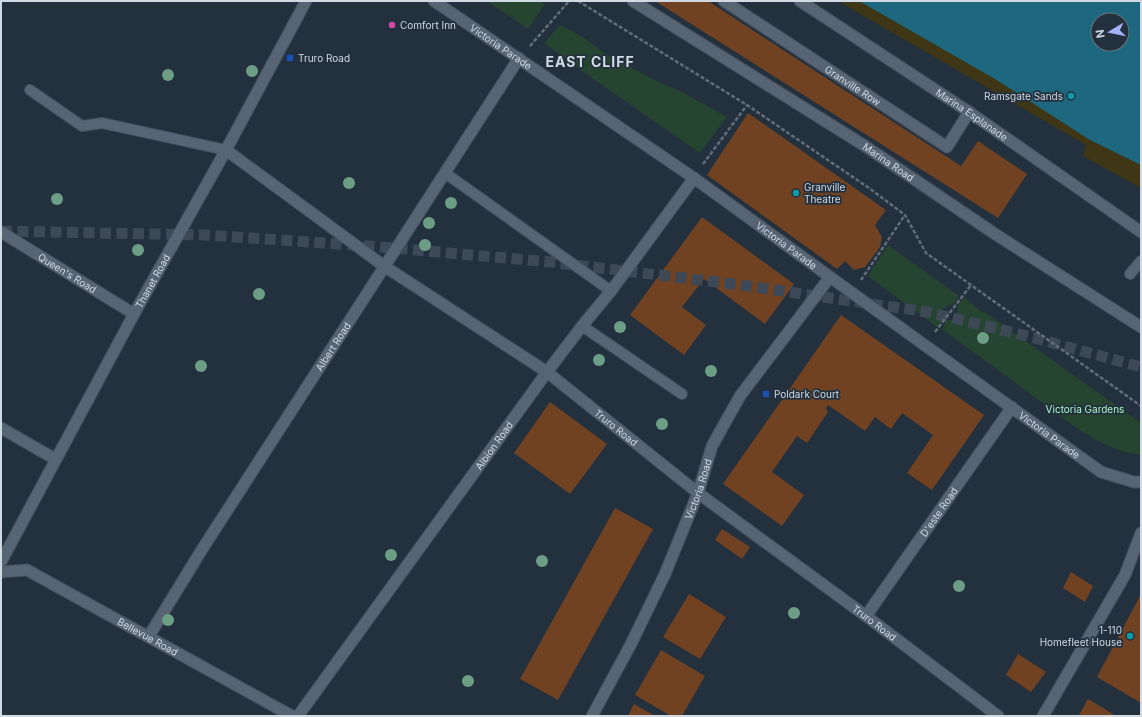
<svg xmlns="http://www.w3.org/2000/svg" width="1142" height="717" viewBox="0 0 1142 717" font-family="Inter,sans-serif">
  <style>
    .green { fill: #264531 }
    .sand { fill: #3e3615 }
    .water { fill: #1d677f; fill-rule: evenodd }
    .building { fill: #704221 }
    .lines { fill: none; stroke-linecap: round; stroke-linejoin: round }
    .pedestrian-tunnel { stroke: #3d4957; stroke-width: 11; stroke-dasharray: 11 5.5; stroke-linecap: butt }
    .service-casing { stroke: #434d59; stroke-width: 12 }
    .minor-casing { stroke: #434d59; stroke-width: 13 }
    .secondary-casing { stroke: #434d59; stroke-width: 13 }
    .path { stroke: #626d79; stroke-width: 2.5; stroke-dasharray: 4 2; stroke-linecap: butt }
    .service { stroke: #566474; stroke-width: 10 }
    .minor { stroke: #566474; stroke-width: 11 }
    .secondary { stroke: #566474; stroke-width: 11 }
    .tree { fill: #6c9e86 }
    .hotel-dot { fill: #d1479c; stroke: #23303e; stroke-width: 1.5 }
    .transit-dot { fill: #1a4fb4; stroke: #23303e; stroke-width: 1.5 }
    .culture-dot { fill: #0f9aa8; stroke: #23303e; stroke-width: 1.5 }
    .labels { text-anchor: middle; stroke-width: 3.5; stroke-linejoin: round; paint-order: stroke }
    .poi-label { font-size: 10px; fill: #d1d9e2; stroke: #23303e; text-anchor: start }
    .street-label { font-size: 10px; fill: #d1d9e2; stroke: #23303e }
    .park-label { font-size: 10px; fill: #a8f8c1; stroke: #23303e }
    .district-label { font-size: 14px; font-weight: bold; letter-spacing: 1px; fill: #d1d9e2; stroke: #23303e }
  </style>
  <rect width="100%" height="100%" fill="#23303e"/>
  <!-- green -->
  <g class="green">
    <path d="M487,1H540L545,4L528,29Z"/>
    <path d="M560,25L583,37L605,54L657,81L682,92L727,117L700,153L592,78L544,43Z"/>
    <path d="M888,245L959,296L953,305H949L942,310L941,315L943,319L937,327L868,276Z"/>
    <path d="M964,297L980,311L986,313L1141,423V455C1115,452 1095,440 1074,426L942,329L947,320C957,321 959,315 957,307Z"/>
  </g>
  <!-- sand -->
  <path class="sand" d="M838,1H1041L1098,44H1122L1141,46V188L1083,156L1086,145Z"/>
  <!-- water -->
  <path class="water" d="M859,1H1141V165L1090,140L995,79ZM1098,20H1122V44H1098Z"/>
  <!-- building -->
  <g class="building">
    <path d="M655,1H708L961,166L978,141L1027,174L998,218Z"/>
    <path d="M748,113L886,210L875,225L882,237L880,247L865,267L854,270L845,261L837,269L707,175Z"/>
    <path d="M702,217L794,284L765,324L704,279L682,307L706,325L684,355L630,315Z"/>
    <path d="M841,315L984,415L932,490L907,473L933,435L902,413L891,429L875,417L865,431L828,405L826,408L828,412L807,443L797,436L772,472L804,495L782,526L723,484Z"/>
    <path d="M550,402L607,444L570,494L514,453Z"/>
    <path d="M615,508L653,529L558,700L520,679Z"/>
    <path d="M722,529L750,547L742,559L715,540Z"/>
    <path d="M1071,572L1093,586L1085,602L1063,588Z"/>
    <path d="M689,594L726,617L700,659L663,637Z"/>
    <path d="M1141,594V703L1097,677Z"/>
    <path d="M661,650L705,676L682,716H671L635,695Z"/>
    <path d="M1018,654L1046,672L1031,692L1006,675Z"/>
    <path d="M1088,699L1113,714L1112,716H1080L1079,715Z"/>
    <path d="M634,704L655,716H628Z"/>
  </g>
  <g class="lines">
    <!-- pedestrian-tunnel -->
    <path class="pedestrian-tunnel" d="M1,231L206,235L369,246L551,262L733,284L928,312L1031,337L1141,367"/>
    <defs>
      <g id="service">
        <path d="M30,90L82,126L102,123L226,150"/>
        <path d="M445,173L611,291"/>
        <path d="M1130,274L1141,261"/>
        <path d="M582,326L682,394"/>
      </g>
      <g id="minor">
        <path id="s1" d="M434,1L694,178L830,277"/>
        <path id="s2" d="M633,1L865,146L995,234L1141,327"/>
        <path id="s3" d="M724,1L947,147L969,112"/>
        <path id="s4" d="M800,1L969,112L1141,232"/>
        <path id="s5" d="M226,150L384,266L547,372L698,493L866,616L998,716"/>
        <path id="s6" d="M1,232L134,314"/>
        <path d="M1,428L55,459"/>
        <path id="s7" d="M1,562L134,314L226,150L306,1"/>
        <path id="s8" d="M1,572L27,570L292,716"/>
        <path id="s9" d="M866,616L1012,407"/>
        <path id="s10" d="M149,636L201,551L519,58"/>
        <path id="s11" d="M298,716L547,372L582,326L611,291L694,178"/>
        <path d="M1043,716L1125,575L1141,533"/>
      </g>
      <g id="secondary">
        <path id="s12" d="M592,716L631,644L665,574L698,493L712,446L740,396L830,277L1101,472L1134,482H1141"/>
      </g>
    </defs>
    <!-- service casing -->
    <use href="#service" class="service-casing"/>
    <!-- minor casing -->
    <use href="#minor" class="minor-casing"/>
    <!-- secondary casing -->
    <use href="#secondary" class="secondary-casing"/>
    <!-- path -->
    <g class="path">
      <path d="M578,1L747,105L869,188L905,215L926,253L1141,406"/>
      <path d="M530,46L569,1"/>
      <path d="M703,164L747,105"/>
      <path d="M861,280L905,215"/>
      <path d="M935,332L971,285"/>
    </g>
    <!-- service -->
    <use href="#service" class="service"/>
    <!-- minor -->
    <use href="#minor" class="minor"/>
    <!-- secondary -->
    <use href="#secondary" class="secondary"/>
  </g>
  <!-- trees -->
  <g class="tree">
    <circle cx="252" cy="71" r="6"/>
    <circle cx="168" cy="75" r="6"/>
    <circle cx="349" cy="183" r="6"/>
    <circle cx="57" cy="199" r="6"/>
    <circle cx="451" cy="203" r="6"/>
    <circle cx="429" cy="223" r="6"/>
    <circle cx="425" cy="245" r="6"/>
    <circle cx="138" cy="250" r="6"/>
    <circle cx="259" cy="294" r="6"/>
    <circle cx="620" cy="327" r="6"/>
    <circle cx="983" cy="338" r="6"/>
    <circle cx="599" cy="360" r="6"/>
    <circle cx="201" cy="366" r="6"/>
    <circle cx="711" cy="371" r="6"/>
    <circle cx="662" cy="424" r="6"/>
    <circle cx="391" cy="555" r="6"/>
    <circle cx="542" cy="561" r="6"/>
    <circle cx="959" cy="586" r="6"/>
    <circle cx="794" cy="613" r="6"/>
    <circle cx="168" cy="620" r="6"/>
    <circle cx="468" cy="681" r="6"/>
  </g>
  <!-- markers -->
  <circle class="hotel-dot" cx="392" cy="25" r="4"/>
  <g class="transit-dot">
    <rect x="286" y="54" width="8" height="8" rx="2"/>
    <rect x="762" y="390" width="8" height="8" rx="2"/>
  </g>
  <g class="culture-dot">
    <circle cx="1071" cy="96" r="4"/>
    <circle cx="796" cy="193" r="4"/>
    <circle cx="1130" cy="636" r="4"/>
  </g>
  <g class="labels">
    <!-- poi labels -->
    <g class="poi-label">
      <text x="400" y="29">Comfort Inn</text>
      <text x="298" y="62">Truro Road</text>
      <text x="1063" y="100" text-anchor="end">Ramsgate Sands</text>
      <text x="804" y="191">Granville<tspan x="804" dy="12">Theatre</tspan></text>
      <text x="774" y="398">Poldark Court</text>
      <text x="1122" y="634" text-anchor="end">1-110<tspan x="1122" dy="12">Homefleet House</tspan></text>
    </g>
    <!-- street labels -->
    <g class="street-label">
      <text dy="4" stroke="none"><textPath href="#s1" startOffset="81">Victoria Parade</textPath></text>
      <text dy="4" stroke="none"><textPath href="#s3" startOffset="154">Granville Row</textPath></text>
      <text dy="4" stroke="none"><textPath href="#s4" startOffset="206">Marina Esplanade</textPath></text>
      <text dy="4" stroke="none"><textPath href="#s2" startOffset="302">Marina Road</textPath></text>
      <text dy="4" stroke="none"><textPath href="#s1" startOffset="429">Victoria Parade</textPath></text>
      <text dy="4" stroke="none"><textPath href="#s6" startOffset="78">Queen's Road</textPath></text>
      <text dy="4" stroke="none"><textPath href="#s7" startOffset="319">Thanet Road</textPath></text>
      <text dy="4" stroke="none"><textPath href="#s10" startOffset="343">Albert Road</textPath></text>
      <text dy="4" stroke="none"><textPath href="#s5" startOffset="479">Truro Road</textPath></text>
      <text dy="4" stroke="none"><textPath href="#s12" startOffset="773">Victoria Parade</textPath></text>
      <text dy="4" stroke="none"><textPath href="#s11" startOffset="334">Albion Road</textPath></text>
      <text dy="4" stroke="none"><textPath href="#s12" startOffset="251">Victoria Road</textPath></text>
      <text dy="4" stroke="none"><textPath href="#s9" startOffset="127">D'este Road</textPath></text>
      <text dy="4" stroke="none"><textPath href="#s5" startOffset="803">Truro Road</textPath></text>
      <text dy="4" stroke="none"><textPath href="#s8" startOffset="164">Bellevue Road</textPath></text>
    </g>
    <!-- park labels -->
    <g class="park-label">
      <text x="1085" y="413">Victoria Gardens</text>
    </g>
    <!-- district labels -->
    <g class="district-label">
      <text x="590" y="67">EAST CLIFF</text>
    </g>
  </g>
  <!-- border -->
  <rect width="1142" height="717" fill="none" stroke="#d1d9e2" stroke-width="4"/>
  <!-- north arrow -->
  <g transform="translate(1110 32) rotate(260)"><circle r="19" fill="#23303e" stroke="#697480"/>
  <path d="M0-3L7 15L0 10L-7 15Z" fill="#a4b2fc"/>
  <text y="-6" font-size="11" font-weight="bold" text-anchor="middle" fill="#d1d9e2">N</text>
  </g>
</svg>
